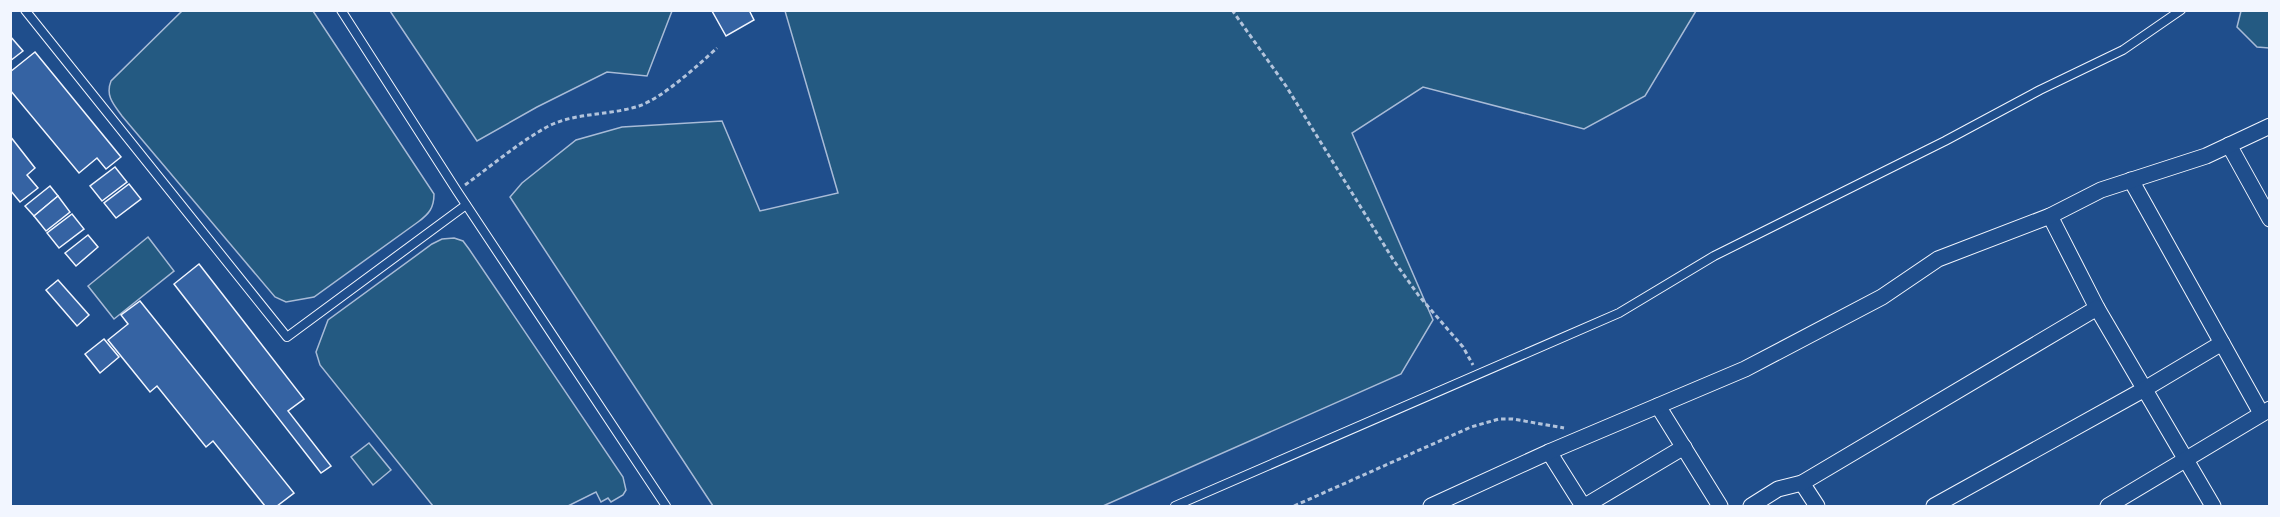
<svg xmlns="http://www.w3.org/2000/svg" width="2280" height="517" viewBox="0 0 2280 517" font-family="Mulish,sans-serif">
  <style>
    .green { fill: #245a82; stroke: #a8bbd7; stroke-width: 1.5 }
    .building { fill: #3563a3; stroke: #f2f6ff; stroke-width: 1.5 }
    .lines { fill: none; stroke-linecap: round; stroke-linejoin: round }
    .service-casing { stroke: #f2f6ff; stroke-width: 10 }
    .minor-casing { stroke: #f2f6ff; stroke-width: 17 }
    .path { stroke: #b3c4dc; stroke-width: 3; stroke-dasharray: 4.5 3; stroke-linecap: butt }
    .service { stroke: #1f4e8c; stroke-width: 8 }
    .minor { stroke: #1f4e8c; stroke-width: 15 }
  </style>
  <rect width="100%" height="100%" fill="#1f4e8c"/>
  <!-- green -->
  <g class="green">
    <path d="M182,11H313L434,194C434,208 429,214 418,222L314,297L286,302L275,297L122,116C114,105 105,96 111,81Z"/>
    <path d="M390,11H672L647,76L607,72L537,107L477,141Z"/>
    <path d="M785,11V10L1696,11L1645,96L1584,129L1423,87L1352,133L1433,320L1401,374L1103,506H713L510,197L522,183L576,140L622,127L722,121L760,211L838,193Z"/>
    <path d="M2241,11H2269V48L2257,47L2237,27Z"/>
    <path d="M148,237L174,271L114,319L88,286Z"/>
    <path d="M454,238L463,241L469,249L623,477L626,490L623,495L611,502L608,498L601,502L596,492L568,506H433L320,365L316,352L328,320L432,244L442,239Z"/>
    <path d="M369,443L391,470L373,485L351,457Z"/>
  </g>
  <!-- building -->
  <g class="building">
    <path d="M749,10L754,20L726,36L712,11Z"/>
    <path d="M10,36L23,51L10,61Z"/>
    <path d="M35,52L121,157L106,169L97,158L79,173L10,90V72Z"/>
    <path d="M10,136L35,168L27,175L38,188L20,202L10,190Z"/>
    <path d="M115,167L127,182L102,201L90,186Z"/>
    <path d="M129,184L141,199L116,218L104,203Z"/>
    <path d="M50,186L58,196L34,216L25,206Z"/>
    <path d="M58,196L70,212L46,231L34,216Z"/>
    <path d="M72,214L84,229L59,248L47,233Z"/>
    <path d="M88,235L98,247L76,266L65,253Z"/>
    <path d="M199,264L304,399L288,411L331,466L321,473L174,284Z"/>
    <path d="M58,280L89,315L77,326L46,290Z"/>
    <path d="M140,301L294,493L277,506H265L213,441L206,447L157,386L150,392L108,340L128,324L121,315Z"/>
    <path d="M104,339L119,357L100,373L85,354Z"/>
  </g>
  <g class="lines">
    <defs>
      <g id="service">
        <path d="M25,10L287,337L466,205"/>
        <path d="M341,10L457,191L666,506"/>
        <path d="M1175,506L1619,313L1714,256L1945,141L2040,90L2123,50L2181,10"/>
      </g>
      <g id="minor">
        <path d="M2229,145L2270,219"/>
        <path d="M2131,180L2261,413"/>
        <path d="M2050,216L2097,308L2213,506"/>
        <path d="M1658,406L1720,506"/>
        <path d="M1549,452L1583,506"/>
        <path d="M1802,483L1817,506"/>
        <path d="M1431,506L1549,452L1745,369L1882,297L1938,259L2050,216L2101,190L2206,156L2270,126"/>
        <path d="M1585,506L1684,447"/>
        <path d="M1751,506L1778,489L1802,483L2097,308"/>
        <path d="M1934,506L2143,390L2222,343"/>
        <path d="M2108,506L2270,409"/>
      </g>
    </defs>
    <!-- service casing -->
    <use href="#service" class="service-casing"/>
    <!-- minor casing -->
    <use href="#minor" class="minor-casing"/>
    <!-- path -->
    <g class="path">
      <path d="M1232,10L1286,86L1394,261L1419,296L1463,347L1473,365"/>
      <path d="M465,185C491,166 517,144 545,128C573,112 608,116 639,106C664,97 697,66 717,48"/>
      <path d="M1294,506L1471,427L1499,419H1513L1564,428"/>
    </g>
    <!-- service -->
    <use href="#service" class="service"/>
    <!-- minor -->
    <use href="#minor" class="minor"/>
  </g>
  <!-- border -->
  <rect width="2280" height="517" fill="none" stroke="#f2f6ff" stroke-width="24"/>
</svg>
